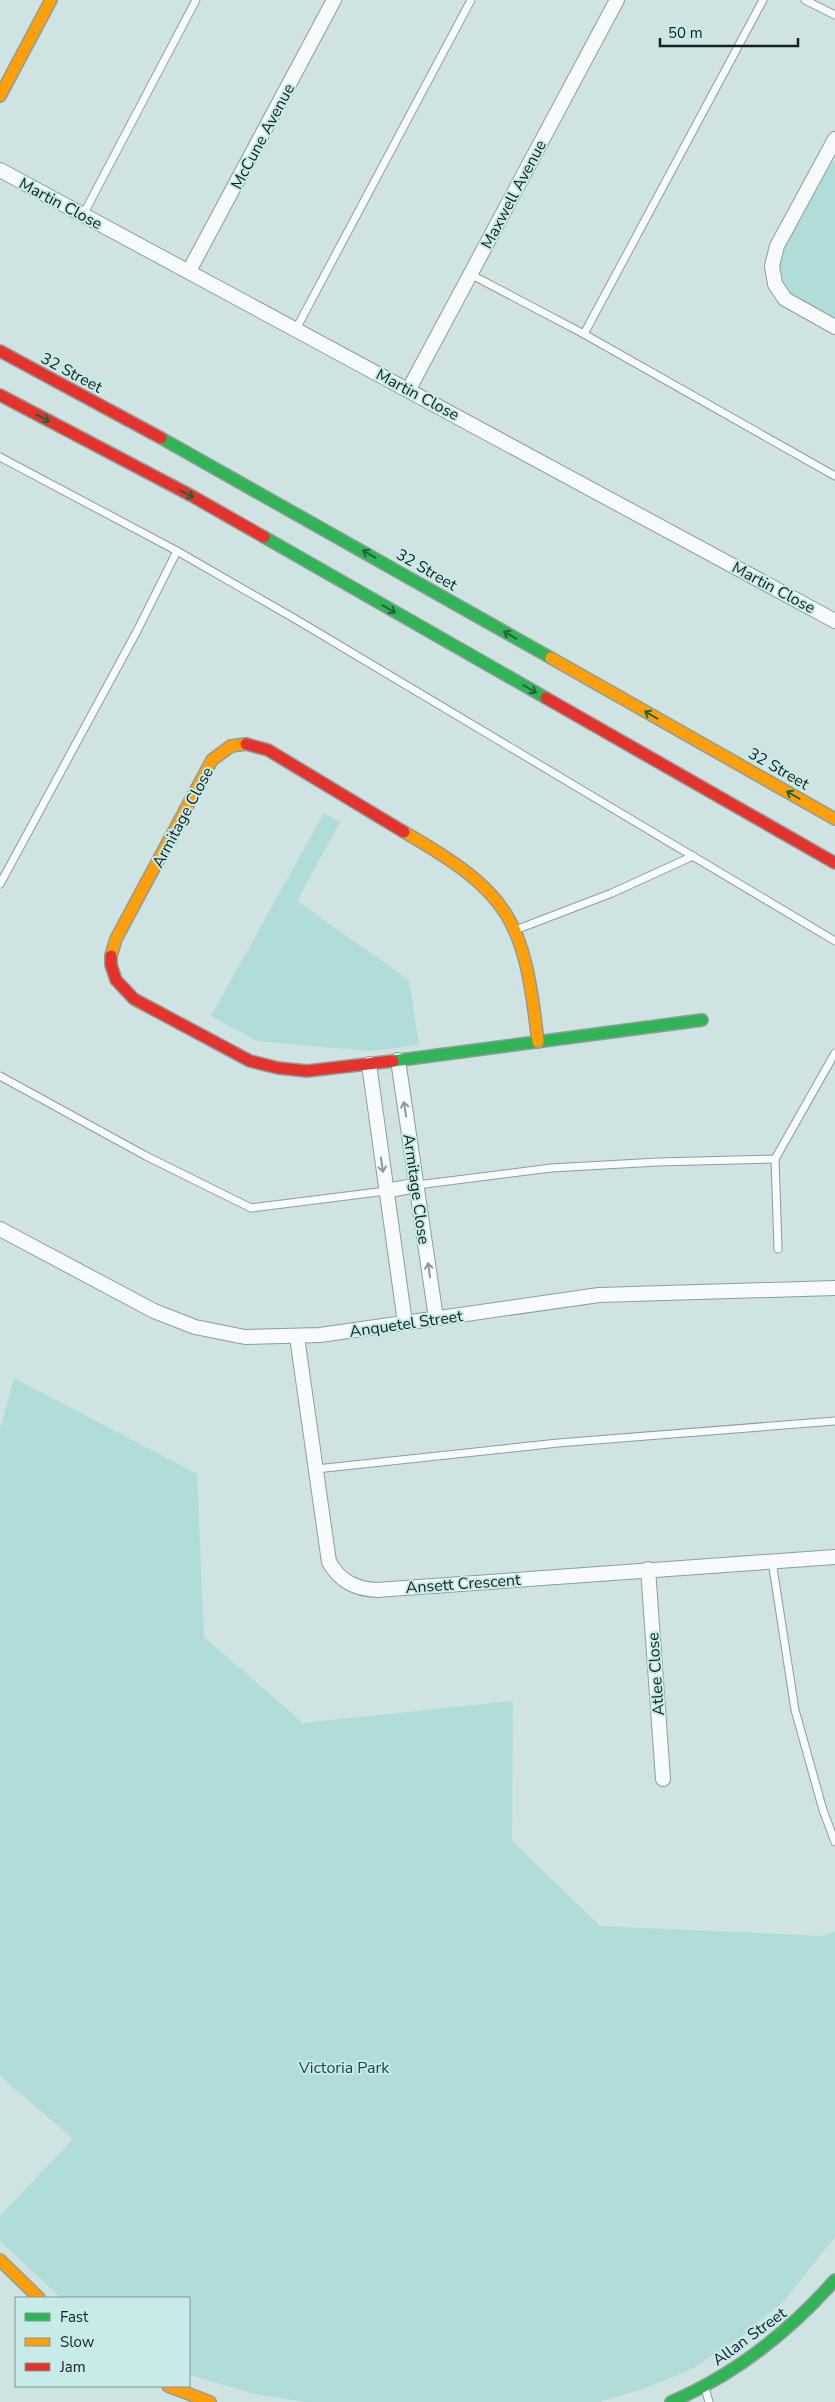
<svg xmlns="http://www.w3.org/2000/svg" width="835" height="2402" viewBox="0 0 835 2402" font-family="'Nunito Sans',sans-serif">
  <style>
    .green { fill: #b0dcda }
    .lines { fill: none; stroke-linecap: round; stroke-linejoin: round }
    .lane-casing { stroke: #8e9d9c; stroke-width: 9 }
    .street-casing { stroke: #8e9d9c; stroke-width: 16 }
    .fast-casing { stroke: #8e9d9c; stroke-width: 14 }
    .slow-casing { stroke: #8e9d9c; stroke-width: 14 }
    .jam-casing { stroke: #8e9d9c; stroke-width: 14 }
    .lane { stroke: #f8fbfb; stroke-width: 7 }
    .street { stroke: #f8fbfb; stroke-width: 14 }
    .fast { stroke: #30b455; stroke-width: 11 }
    .slow { stroke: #ff9f0a; stroke-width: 11 }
    .jam { stroke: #e5322d; stroke-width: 11 }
    .oneway { stroke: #216338 }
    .oneway2 { stroke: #919998 }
    .labels { text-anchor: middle; stroke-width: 4; stroke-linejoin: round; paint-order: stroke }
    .street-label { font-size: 16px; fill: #142120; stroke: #c7ebe9 }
    .park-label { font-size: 16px; fill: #1e4645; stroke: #c7ebe9 }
  </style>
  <rect width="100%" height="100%" fill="#cfe3e2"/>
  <!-- green -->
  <g class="green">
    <path d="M825,158L835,163V327L792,304L772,266Z"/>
    <path d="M324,813L340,822L297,901L409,980L419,1045L370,1051L257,1041L211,1016Z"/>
    <path d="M14,1378L197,1474L204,1637L303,1723L513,1701L512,1841L600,1926L823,1936L835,1932V2237L785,2300L742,2336L692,2369L646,2388L599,2402H306L259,2395L189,2375V2298H61L0,2241V2216L73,2139L0,2076V1429Z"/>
  </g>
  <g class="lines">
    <defs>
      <g id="lane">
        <path d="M805,0L835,15"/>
        <path d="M83,215L196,0"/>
        <path d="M470,274L584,334L835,476"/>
        <path d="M296,329L471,0"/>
        <path d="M584,334L763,0"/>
        <path d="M0,457L177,551L297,620L835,941"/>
        <path d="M0,884L137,631L177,551"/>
        <path d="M518,929L612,893L693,856"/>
        <path d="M0,1076L146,1156L251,1208L386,1191"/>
        <path d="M775,1159L778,1249"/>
        <path d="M417,1185L551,1168L658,1162L775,1159L835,1053"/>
        <path d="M316,1469L558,1443L835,1421"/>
        <path d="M772,1561L795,1710L823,1810L835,1842"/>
        <path d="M705,2388L709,2402"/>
      </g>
      <g id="street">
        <path d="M835,139L777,246L772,266L775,284L785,299L835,327"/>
        <path d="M0,170L835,621"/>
        <path d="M189,271L334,0"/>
        <path d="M409,389L617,0"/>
        <path d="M398,1060L436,1318"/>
        <path d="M369,1064L405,1323"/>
        <path d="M386,1191L417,1185"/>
        <path d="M0,1229L154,1311L195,1327L245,1337L320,1335L599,1295L835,1288"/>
        <path d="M297,1337L329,1562C340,1581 355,1589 377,1590L835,1557"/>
        <path d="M648,1569L663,1779"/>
      </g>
      <g id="fast">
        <path d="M161,438L551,658"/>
        <path d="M264,537L546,698"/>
        <path d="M393,1061L702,1020"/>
        <path d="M671,2402C736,2374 788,2333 835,2280"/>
      </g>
      <g id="slow">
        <path d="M0,96L51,0"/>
        <path d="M551,658L835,819"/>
        <path d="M404,832C512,894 524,920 538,1042"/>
        <path d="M111,956L116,939L212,760L231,746L246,744"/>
        <path d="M0,2260L39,2298"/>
        <path d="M168,2386L210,2402"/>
      </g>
      <g id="jam">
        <path d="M0,351L161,438"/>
        <path d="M0,395L192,496L264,537"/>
        <path d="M546,698L835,863"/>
        <path d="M246,744L268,750L404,832"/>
        <path d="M111,956V965L116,980L134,999L250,1061L278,1068L307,1071L393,1061"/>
      </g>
    </defs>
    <!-- lane casing -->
    <use href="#lane" class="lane-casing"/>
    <!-- street casing -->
    <use href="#street" class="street-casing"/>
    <!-- fast casing -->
    <use href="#fast" class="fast-casing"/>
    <!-- slow casing -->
    <use href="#slow" class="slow-casing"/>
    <!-- jam casing -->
    <use href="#jam" class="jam-casing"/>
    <!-- lane -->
    <use href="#lane" class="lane"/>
    <!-- street -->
    <use href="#street" class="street"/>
    <!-- fast -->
    <use href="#fast" class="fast"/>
    <!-- slow -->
    <use href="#slow" class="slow"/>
    <!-- jam -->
    <use href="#jam" class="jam"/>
  </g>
  <!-- one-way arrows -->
  <defs><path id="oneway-shaft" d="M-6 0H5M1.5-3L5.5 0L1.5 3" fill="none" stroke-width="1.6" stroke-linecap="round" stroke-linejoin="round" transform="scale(1.25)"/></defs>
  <g class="oneway">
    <use href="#oneway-shaft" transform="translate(43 418) rotate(28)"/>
    <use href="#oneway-shaft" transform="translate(187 494) rotate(28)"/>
    <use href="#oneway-shaft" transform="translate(369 554) rotate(-150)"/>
    <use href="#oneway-shaft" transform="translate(389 609) rotate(30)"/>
    <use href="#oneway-shaft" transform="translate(510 635) rotate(-150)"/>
    <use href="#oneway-shaft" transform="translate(530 689) rotate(30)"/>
    <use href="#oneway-shaft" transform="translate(651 715) rotate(-150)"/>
    <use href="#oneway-shaft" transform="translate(793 795) rotate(-150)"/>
  </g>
  <g class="oneway2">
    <use href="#oneway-shaft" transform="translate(405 1109) rotate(-99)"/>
    <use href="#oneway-shaft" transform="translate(382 1165) rotate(82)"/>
    <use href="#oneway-shaft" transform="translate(429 1270) rotate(-98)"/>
  </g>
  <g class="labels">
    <!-- street labels -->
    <g class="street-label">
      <text transform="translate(262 136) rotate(-62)" y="6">McCune Avenue</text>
      <text transform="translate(513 194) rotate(-62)" y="6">Maxwell Avenue</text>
      <text transform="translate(61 203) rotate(28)" y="6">Martin Close</text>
      <text transform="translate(72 372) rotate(28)" y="6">32 Street</text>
      <text transform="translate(418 394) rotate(28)" y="6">Martin Close</text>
      <text transform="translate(427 569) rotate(30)" y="6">32 Street</text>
      <text transform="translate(774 587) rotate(28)" y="6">Martin Close</text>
      <text transform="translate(779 768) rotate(30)" y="6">32 Street</text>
      <text transform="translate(182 817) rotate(-62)" y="6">Armitage Close</text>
      <text transform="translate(417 1189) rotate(82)" y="6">Armitage Close</text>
      <text transform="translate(406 1323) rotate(-8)" y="6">Anquetel Street</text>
      <text transform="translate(463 1583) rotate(-4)" y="6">Ansett Crescent</text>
      <text transform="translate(655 1674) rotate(-94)" y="6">Atlee Close</text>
      <text transform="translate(749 2336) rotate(-36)" y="6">Allan Street</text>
    </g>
    <!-- park labels -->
    <g class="park-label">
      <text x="344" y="2073">Victoria Park</text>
    </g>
  </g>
  <!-- legend -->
  <rect x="15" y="2297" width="175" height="90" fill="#c7ebe9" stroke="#7f9a99"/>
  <rect x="25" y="2313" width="25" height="8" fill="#30b455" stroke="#7f9a99"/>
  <text x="60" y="2322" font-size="15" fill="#142120">Fast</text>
  <rect x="25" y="2338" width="25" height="8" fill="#ff9f0a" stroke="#7f9a99"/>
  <text x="60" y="2347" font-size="15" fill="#142120">Slow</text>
  <rect x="25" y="2363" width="25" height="8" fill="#e5322d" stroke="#7f9a99"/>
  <text x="60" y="2372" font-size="15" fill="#142120">Jam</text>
  <!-- scale -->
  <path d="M660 38v8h138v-8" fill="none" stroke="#142120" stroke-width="2.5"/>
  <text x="668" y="38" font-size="15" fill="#142120" stroke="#c7ebe9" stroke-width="4" paint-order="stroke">50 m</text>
</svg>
